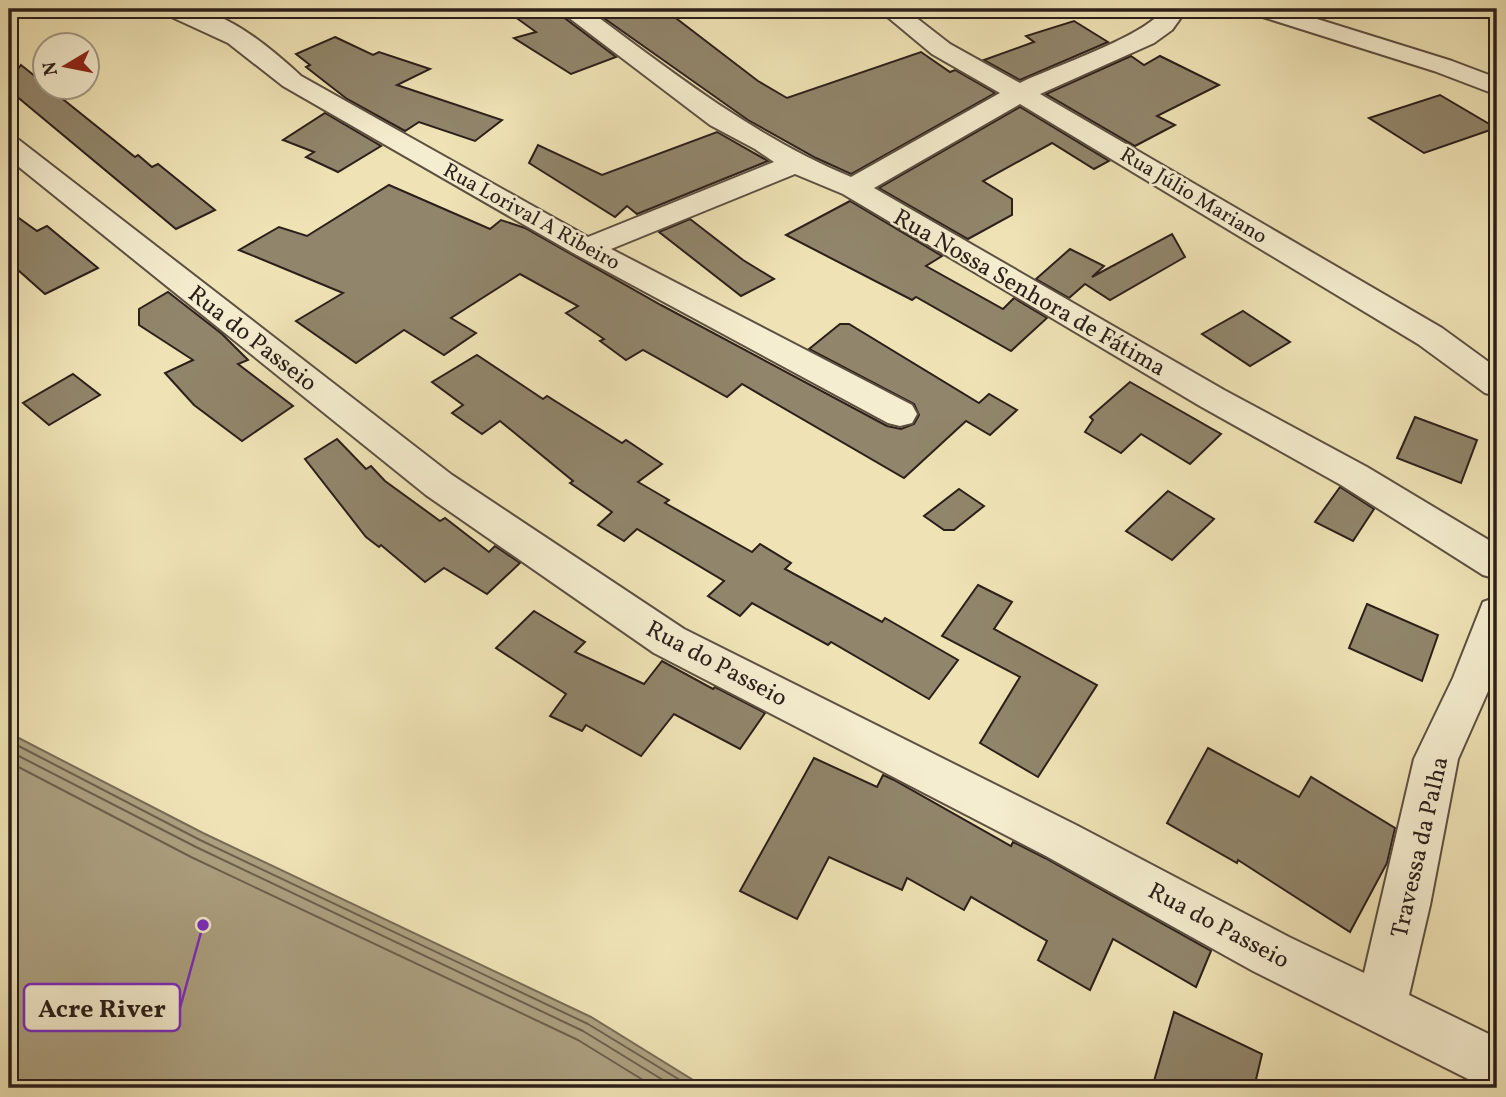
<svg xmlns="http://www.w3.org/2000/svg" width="1506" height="1097" viewBox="0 0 1506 1097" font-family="Vollkorn,serif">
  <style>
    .water { fill: #aca080; stroke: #786c57; stroke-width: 2 }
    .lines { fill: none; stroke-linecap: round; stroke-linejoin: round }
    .shore { stroke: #6c604d; stroke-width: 2 }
    .building { fill: #91856b; stroke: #2b1f1a; stroke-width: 2 }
    .minor-casing { stroke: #5c5041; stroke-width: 4 }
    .minor { fill: #f5edcf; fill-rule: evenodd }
    .labels { text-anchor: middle; stroke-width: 5; stroke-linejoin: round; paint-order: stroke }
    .far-street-label { font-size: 21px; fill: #2b1f1a; stroke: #f5edcf }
    .street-label { font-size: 24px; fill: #2b1f1a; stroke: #f5edcf }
    .leader { fill: none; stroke: #7b2cbf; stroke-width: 2.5 }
    .callout-dot { fill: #7b2cbf; stroke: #f5edcf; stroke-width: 2.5 }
    .callout { fill: #f5edcf; stroke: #7b2cbf; stroke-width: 2.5 }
    .callout-label { font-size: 26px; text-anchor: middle; font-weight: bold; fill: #2b1f1a }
  </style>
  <rect width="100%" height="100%" fill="#efe3b5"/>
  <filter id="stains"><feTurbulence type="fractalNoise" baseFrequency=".00286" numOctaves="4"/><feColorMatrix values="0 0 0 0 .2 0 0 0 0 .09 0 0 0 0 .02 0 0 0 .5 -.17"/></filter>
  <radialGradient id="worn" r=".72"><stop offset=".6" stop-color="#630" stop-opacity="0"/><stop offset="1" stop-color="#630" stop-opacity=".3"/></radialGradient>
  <!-- water -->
  <path class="water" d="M9,733L203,833L591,1017L706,1088H9Z"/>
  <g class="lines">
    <!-- shore -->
    <g class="shore">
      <path d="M9,741L200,840L588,1024L693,1088"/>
      <path d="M9,751L196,847L583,1031L676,1088"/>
      <path d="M9,762L191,857L578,1040L656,1088"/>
    </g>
  </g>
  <!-- building -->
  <g class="building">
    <path d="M504,9H557L562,16L616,57L571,74L514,38L536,32Z"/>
    <path d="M591,9H664L758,81L787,98L921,52L950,72L955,70L995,93L851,174L816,158L748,120Z"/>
    <path d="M1074,21L1108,42L1020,80L984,60L1034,42L1026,36Z"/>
    <path d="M335,37L373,55L379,52L430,69L397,85L502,120L475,141L419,122L405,131L347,99L306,67L310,65L296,54Z"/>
    <path d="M1131,56L1144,65L1160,56L1219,85L1157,116L1175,125L1135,146L1046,94Z"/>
    <path d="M21,65L46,85V88H49L135,157L138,155L152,167L158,164L215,210L176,229L9,90V81Z"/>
    <path d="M1440,95L1496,128L1424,153L1369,118Z"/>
    <path d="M1020,107L1109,161L1094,169L1052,143L983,181L1012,199V215L968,239L879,188Z"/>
    <path d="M325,113L381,146L338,172L306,157L314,152L283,140Z"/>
    <path d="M717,132L768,161L637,214L627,206L615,217L529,163L538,145L602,175Z"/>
    <path d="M389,185L490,229L501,220L525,228L661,305L887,426L901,429L914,424L919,415L914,404L809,349L840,324H849L979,403L989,394L1017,410L990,435L966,421L904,478L742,384L727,397L643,350L626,360L600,341L604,339L566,313L578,306L520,274L451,318L476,333L444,355L404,330L356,363L296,321L343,293L239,250L279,227L307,236Z"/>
    <path d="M850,201L942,256L926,266L1003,309L1014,298L1047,318L1011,351L916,297L912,300L786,235Z"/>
    <path d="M9,211L37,231L47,226L98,268L45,294L9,262Z"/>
    <path d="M690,219L743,260L774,279L741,296L659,232Z"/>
    <path d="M1172,234L1185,257L1110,300L1085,284L1069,298L1036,279L1070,249L1104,266L1092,277Z"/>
    <path d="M168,292L222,334L248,360L238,364L293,406L242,441L194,405L165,373L193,360L139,325V309Z"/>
    <path d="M1243,311L1290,342L1250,366L1202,334Z"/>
    <path d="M477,355L543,399L547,396L622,443L626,440L662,464L638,482L669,500L665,503L752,552L760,544L791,563L785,569L882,622L885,618L958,660L929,699L831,642L828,645L752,603L740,616L708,596L724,581L637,529L624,541L598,525L612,512L570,483L573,481L500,421L482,434L452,413L463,405L432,382Z"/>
    <path d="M73,374L100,395L49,425L23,403Z"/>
    <path d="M1130,382L1221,434L1190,464L1141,434L1121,453L1085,432L1093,420L1090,417Z"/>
    <path d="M1415,417L1477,440L1461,483L1397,458Z"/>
    <path d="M337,439L366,469L371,466L385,481L440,521L445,518L489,552L495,546L520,563L487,594L444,568L425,582L381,545L379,547L366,537L305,459Z"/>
    <path d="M1340,487L1374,509L1353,541L1315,522Z"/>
    <path d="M959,489L984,506L954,530H944L924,516Z"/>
    <path d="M1168,491L1214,519L1172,560L1126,531Z"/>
    <path d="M978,585L1012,602L994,629L1097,685L1038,777L980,743L1020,677L942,636Z"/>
    <path d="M1367,604L1438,635L1422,681L1349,648Z"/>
    <path d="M534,611L585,642L575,652L644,684L662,661L713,689L715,687L765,713L740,749L674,714L641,756L586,725L582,731L550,716L566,694L496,648Z"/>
    <path d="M1208,748L1299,797L1311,777L1395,828L1387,863L1350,932L1238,860L1237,863L1167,823Z"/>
    <path d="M814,758L877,787L883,775L894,780L1011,846L1013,842L1045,858L1211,951L1196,987L1113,939L1090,990L1038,960L1047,941L971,897L964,910L907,878L902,890L829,857L797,919L740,891Z"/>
    <path d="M1174,1012L1262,1054L1254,1088H1152Z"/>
  </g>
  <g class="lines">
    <defs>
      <g id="minor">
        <path d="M161,9C171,9 184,7 194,9C232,15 274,51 301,76L588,237L774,162L755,149L710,125L564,14L560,9H587C671,71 754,137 851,177L1000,93L932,54L878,9H905L950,44L1020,83C1052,67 1149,35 1163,9H1187L1172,30L1154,43L1040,94L1442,328L1497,368V396L1485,393L1418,344L1020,104L874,188L1224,390L1367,467L1497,545V579L1483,575L1341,485L1200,406L843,194L795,174L611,249L912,405L917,414L912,423L900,426L888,423L575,254L283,86L228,43L165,14Z"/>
        <path d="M1249,9H1285L1452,61L1497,78V95L1434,71L1253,14Z"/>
        <path d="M9,138L19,140L452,475L684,629L1078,826L1289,937L1364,973L1414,759L1453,678L1483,602L1497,597V671L1458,759L1430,905L1409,995L1497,1038V1088L1478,1084L1253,971L1046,856L654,653L426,495L9,159Z"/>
      </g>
    </defs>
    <!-- minor casing -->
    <use href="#minor" class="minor-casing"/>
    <!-- minor -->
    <use href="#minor" class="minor"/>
  </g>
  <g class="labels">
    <!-- far-street labels -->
    <g class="far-street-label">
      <text transform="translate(1194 195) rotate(31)" y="7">Rua Júlio Mariano</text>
      <text transform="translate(532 216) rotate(29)" y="7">Rua Lorival A Ribeiro</text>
    </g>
    <!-- street labels -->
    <g class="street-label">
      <text transform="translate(1030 292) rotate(30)" y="8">Rua Nossa Senhora de Fátima</text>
      <text transform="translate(253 338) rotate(38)" y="8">Rua do Passeio</text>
      <text transform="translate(717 663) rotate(28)" y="8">Rua do Passeio</text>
      <text transform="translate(1419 847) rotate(-77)" y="8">Travessa da Palha</text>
      <text transform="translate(1219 925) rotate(28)" y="8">Rua do Passeio</text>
    </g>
  </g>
  <!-- callouts -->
  <path class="leader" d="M203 925L180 1008"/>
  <circle class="callout-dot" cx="203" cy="925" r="7"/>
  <rect class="callout" x="24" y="984" width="156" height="47" rx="7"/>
  <g class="callout-label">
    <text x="102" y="1017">Acre River</text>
  </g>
  <!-- margin -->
  <rect width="1506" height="1097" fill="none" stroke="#efe3b5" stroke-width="35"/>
  <rect x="10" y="10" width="1485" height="1076" fill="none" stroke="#2b1f1a" stroke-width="3.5"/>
  <rect x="18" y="18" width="1471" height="1062" fill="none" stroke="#2b1f1a" stroke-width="2"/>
  <!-- north arrow -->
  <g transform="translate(66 66) rotate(260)"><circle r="33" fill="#f5edcf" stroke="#a49b87" stroke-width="2"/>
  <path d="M0-5L12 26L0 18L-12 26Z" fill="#8f2418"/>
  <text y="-10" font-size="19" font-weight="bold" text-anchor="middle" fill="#2b1f1a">N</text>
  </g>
  <rect width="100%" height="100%" filter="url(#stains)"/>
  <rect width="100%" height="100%" fill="url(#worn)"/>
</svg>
